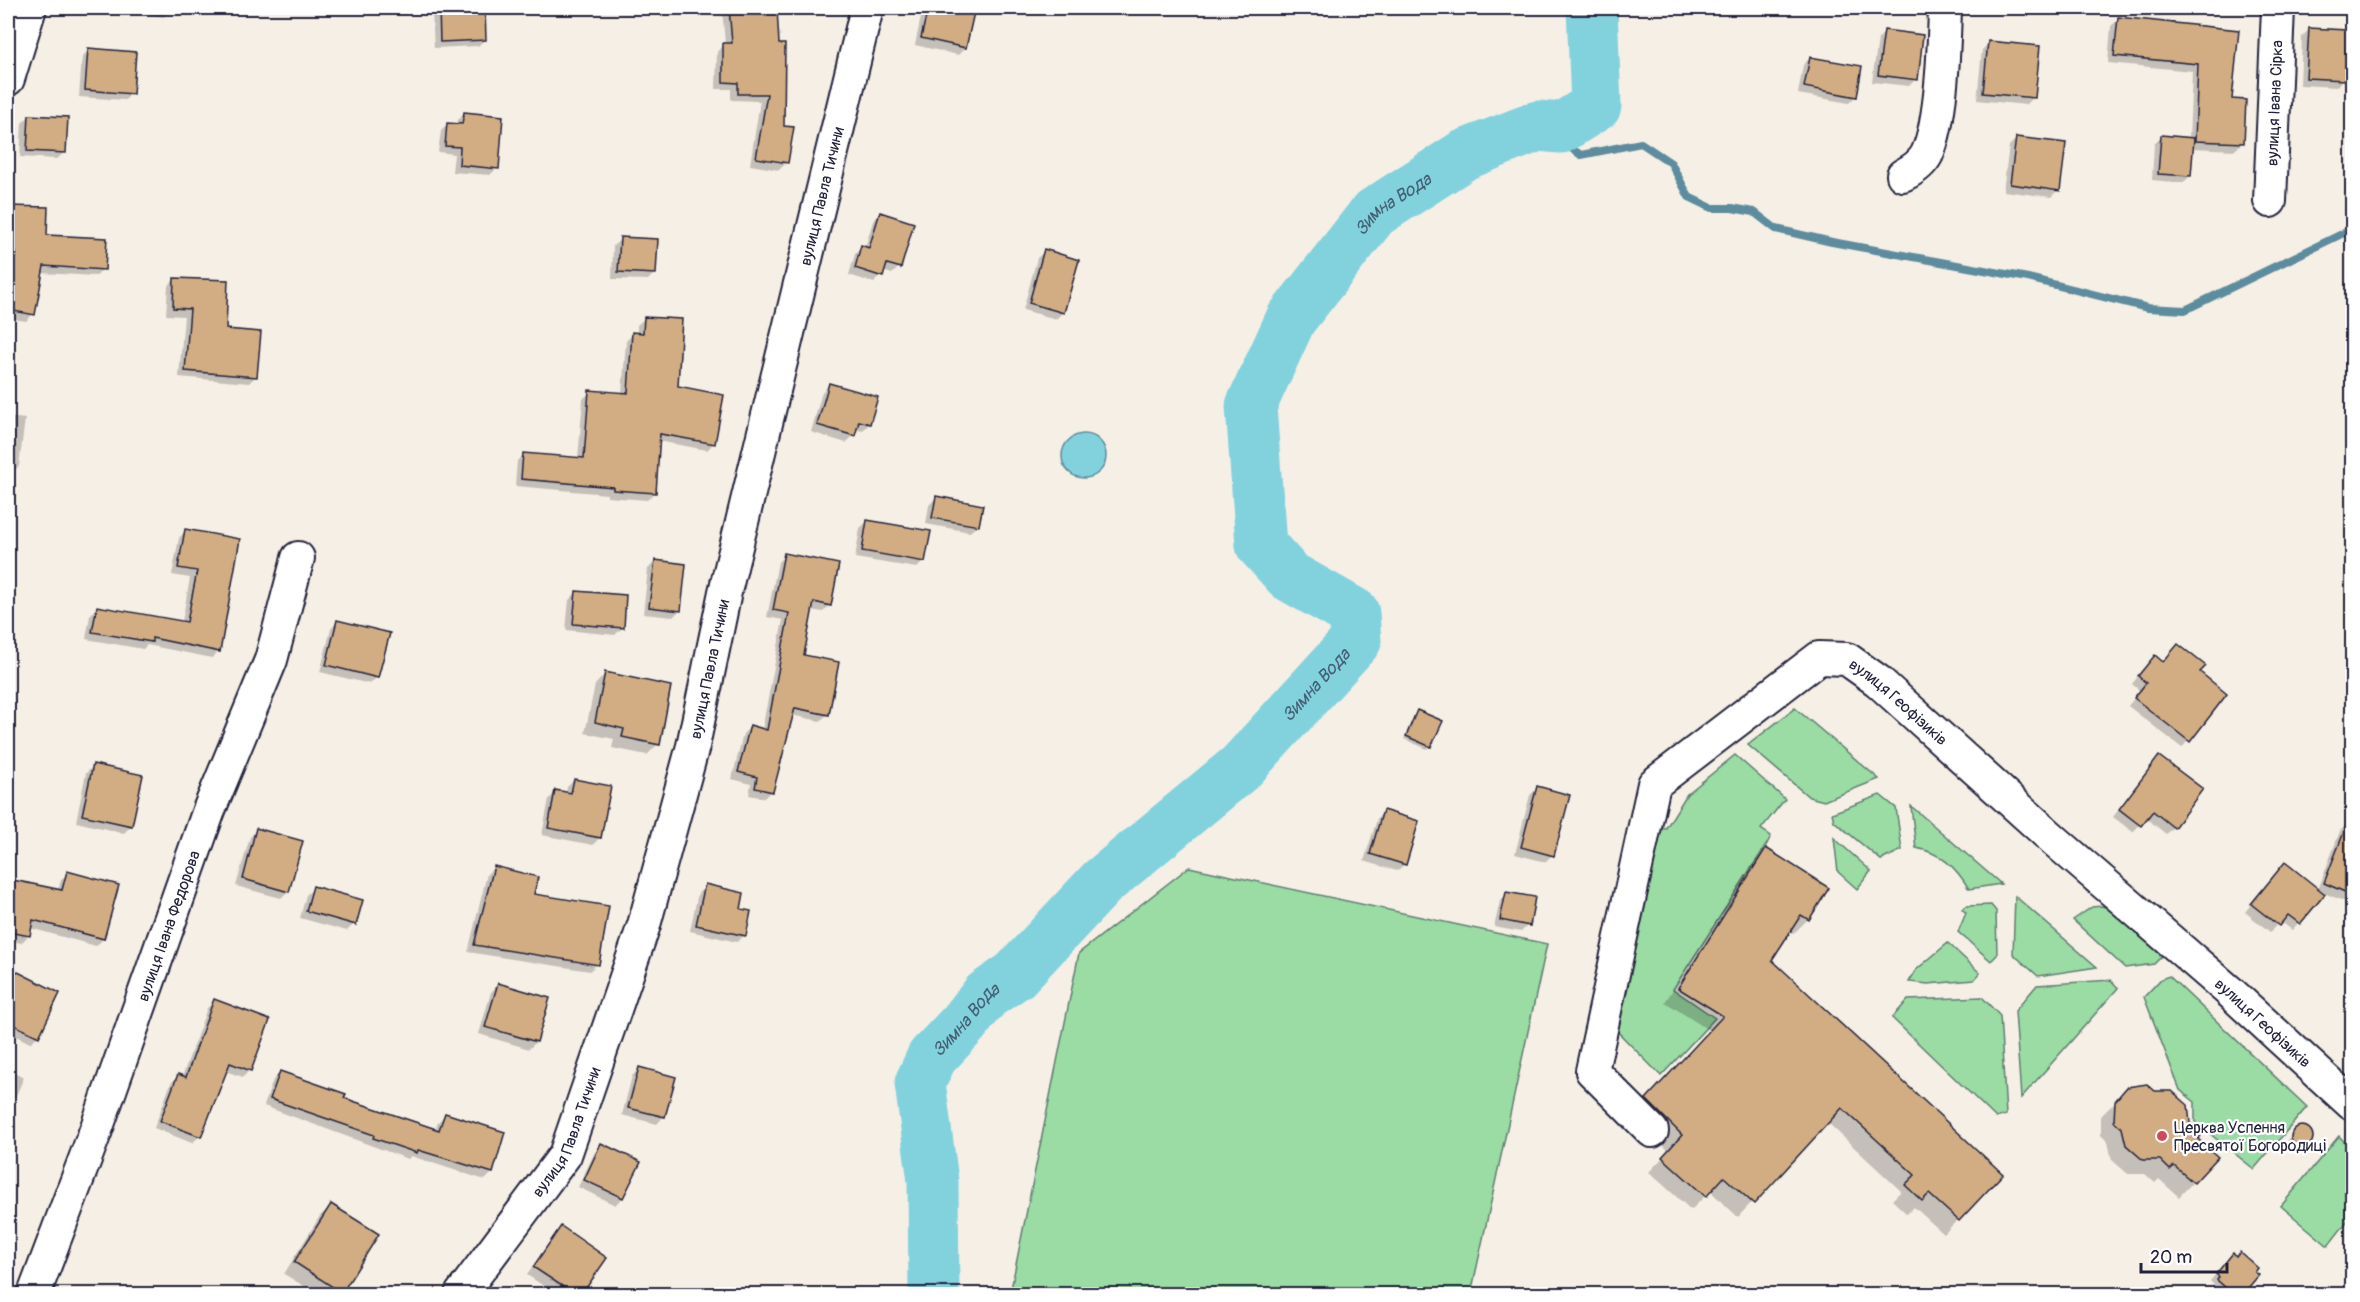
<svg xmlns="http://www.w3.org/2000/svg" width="2360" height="1302" viewBox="0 0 2360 1302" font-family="Pangolin,sans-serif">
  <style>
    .green { fill: #9bdba4; stroke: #5e7e70; stroke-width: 1.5 }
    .water { fill: #82d2de; stroke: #5c8c9d; stroke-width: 1.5 }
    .shadow { fill: #0003 }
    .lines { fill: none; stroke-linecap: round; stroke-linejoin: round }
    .stream { stroke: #5c8c9d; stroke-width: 8 }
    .river { stroke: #82d2de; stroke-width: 51 }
    .building { fill: #d2ad84; stroke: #22223b; stroke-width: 1.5 }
    .minor-casing { stroke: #22223b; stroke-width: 36 }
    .minor { stroke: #fff; stroke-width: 32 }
    .poi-dot { fill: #d1495b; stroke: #fff; stroke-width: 2 }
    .labels { text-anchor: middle; stroke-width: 4.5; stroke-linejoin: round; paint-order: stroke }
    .street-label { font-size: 16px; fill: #22223b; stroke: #fff }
    .poi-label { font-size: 16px; fill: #22223b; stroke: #fff; text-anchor: start }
    .water-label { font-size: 18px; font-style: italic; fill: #446074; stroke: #fff }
  </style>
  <rect width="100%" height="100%" fill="#f6efe6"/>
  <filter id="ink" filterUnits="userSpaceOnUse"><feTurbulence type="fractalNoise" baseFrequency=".0167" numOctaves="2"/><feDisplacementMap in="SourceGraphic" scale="12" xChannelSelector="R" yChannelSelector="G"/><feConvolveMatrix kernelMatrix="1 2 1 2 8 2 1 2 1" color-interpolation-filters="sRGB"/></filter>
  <g filter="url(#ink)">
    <!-- green -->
    <g class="green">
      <path d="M1795,708L1879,779L1824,801L1809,797L1748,745Z"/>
      <path d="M1735,755L1785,799L1761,829L1771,836L1767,844L1673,989L1715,1018L1661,1076L1612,1026L1656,827L1666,828L1687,794Z"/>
      <path d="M1880,795L1896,808L1902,850L1881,860L1834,821L1832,813Z"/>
      <path d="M1911,806L2001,884L1969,889C1956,867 1941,853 1916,848Z"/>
      <path d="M1834,838L1871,871L1857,889L1838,872Z"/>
      <path d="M1189,867L1547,944L1471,1294H1010L1079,953Z"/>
      <path d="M2015,896L2097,967L2038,976L2013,954Z"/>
      <path d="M1991,905L1996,911L1997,955L1991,961L1958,932L1966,913L1962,909L1966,906Z"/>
      <path d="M2102,906L2113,910L2162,956L2154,964L2125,968L2073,920L2092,907Z"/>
      <path d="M1948,943L1980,973L1974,980L1928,984L1909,982L1916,970Z"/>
      <path d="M2169,976L2307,1107L2254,1169L2195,1122V1102L2180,1090L2144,997L2161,979Z"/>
      <path d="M2111,980L2118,988L2021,1098L2015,1011L2037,985Z"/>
      <path d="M1982,997L2000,1016L2006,1115L1996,1118L1892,1018L1908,1000Z"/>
      <path d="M2339,1136L2352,1150V1215L2328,1246L2281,1206Z"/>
    </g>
    <!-- water -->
    <circle class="water" cx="1084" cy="456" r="22"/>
    <!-- shadow -->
    <g class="shadow">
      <path d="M116,8H172L164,17L116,10Z"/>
      <path d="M435,8H483L485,39L478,46L434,48L432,11Z"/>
      <path d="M722,8H775L787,162L779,170L750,165L760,101L731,100V89H716L717,52L725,44Z"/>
      <path d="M923,8H974L965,48L958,55L915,45Z"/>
      <path d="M2119,19L2237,31L2230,101L2242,143L2235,150L2192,148L2190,176L2183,183L2152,180L2154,144L2161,136L2189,139L2192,71L2108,63L2111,26Z"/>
      <path d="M2309,29L2343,80L2336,87L2300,85L2302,37Z"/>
      <path d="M1885,32L1916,79L1909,86L1872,82L1878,39Z"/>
      <path d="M1989,43L2033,98L2026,105L1977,100L1982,50Z"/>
      <path d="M89,50L132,93L125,100L79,97L82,57Z"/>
      <path d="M1810,58L1856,96L1849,103L1798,94L1803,65Z"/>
      <path d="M464,114L497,168L490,175L452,172L454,154L438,152L441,131L448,124L457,125V121Z"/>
      <path d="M29,116L65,152L57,159L20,157L22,123Z"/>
      <path d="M2016,139L2058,190L2051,197L2003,191L2009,146Z"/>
      <path d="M8,207L46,209L45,236L103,269L96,276L41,273L33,314L26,321L8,318V269L10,258H8Z"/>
      <path d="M880,214L899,267L892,274L883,271L874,283L849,275L855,254L862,247L865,248L873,221Z"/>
      <path d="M621,239L655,273L648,280L612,279L613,246Z"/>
      <path d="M1045,251L1063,312L1056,319L1023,310L1037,258Z"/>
      <path d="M175,279L224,331L256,376L249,383L179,377L184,316L166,315L168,286Z"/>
      <path d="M645,318L677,388L714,443L707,450L658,441L654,493L647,500L607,497V494L515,486L517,461L524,454L578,459L583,399L590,392L622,394L626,341L633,334H637V325Z"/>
      <path d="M829,385L869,424L862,431L856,429L854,435L846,443L811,432L822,392Z"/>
      <path d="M8,417L25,419L19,466L12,473H8Z"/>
      <path d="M936,498L978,525L970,532L926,524L929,505Z"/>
      <path d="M868,521L924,561L917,568L855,558L860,528Z"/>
      <path d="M186,530L219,651L212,658L147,645L143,649L86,639L90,615L97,608L182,622L190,578L172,575L179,538Z"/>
      <path d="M785,555L830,605L823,612L811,610L803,656L828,714L820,721L791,715L771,791L764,798L749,795L751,784L732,779L743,734L750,727L762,730L783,620L767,617L778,562Z"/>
      <path d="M655,562L680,610L673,617L643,614L648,569Z"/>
      <path d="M576,593L622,628L615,635L566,630L569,600Z"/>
      <path d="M338,621L377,677L370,684L320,672L331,629Z"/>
      <path d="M2163,663L2198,673L2225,694L2182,748L2128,706L2140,691L2132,684L2148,664Z"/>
      <path d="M605,674L658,744L647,755L612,748L614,739L585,733L595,685Z"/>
      <path d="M1417,711L1430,746L1427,749L1404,739Z"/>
      <path d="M2153,765L2173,827L2166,834L2146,818L2133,832L2113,817Z"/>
      <path d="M93,766L131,826L124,833L76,822L86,773Z"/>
      <path d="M574,780L600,837L593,845L542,835L549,799L556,792L566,794L567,787Z"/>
      <path d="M1538,788L1552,855L1545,862L1515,854L1530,795Z"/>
      <path d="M1384,811L1405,864L1397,871L1364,861L1377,819Z"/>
      <path d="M2347,824L2352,826V895L2346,902L2324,893L2292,930L2280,921L2270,932L2245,912L2278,871L2318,890L2340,831Z"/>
      <path d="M257,830L288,891L281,898L236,886L250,837Z"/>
      <path d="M1766,850L1827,889L1808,919L1793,934L1789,931L1770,961L2001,1174L1944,1234L1914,1207L1907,1214L1892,1200L1901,1191L1827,1122L1738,1217L1710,1191L1691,1210L1649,1172L1669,1151L1632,1115L1710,1031L1665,1002L1752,865Z"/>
      <path d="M494,867L532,895L597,964L590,971L468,952L487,874Z"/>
      <path d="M68,873L103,939L96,946L30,928L28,936L21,943L8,940V881L58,891L61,880Z"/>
      <path d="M706,886L739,910L745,935L737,942L690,931L698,893Z"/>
      <path d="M314,888L354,924L347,931L300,918L306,895Z"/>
      <path d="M1507,893L1528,925L1521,932L1494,927L1500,901Z"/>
      <path d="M9,969L38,1036L30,1043L8,1032Z"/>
      <path d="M498,985L536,1042L529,1049L479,1034L491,992Z"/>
      <path d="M215,1001L250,1070L243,1077L225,1071L200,1136L192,1143L154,1128L171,1083L179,1076L182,1077L207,1008Z"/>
      <path d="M639,1069L664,1116L657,1124L622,1115L632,1076Z"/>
      <path d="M8,1070L24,1077L8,1114Z"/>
      <path d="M280,1072L342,1099L435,1130L438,1122L445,1115L492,1173L485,1180L411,1156L408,1159L264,1106L273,1080Z"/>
      <path d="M2128,1089L2188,1124L2196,1139L2216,1157L2179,1197L2159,1179L2155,1183L2145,1174H2128L2112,1160L2108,1142L2101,1135V1116Z"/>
      <path d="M2306,1127L2312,1138L2303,1150L2293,1149L2288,1140L2297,1129Z"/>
      <path d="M602,1145L622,1198L615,1205L578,1187L595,1152Z"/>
      <path d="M331,1206L377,1235L338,1294H317L284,1274L320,1216Z"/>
      <path d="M561,1228L605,1258L581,1294H556L527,1275Z"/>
      <path d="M2226,1262L2257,1275L2241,1294H2218L2211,1288L2214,1285L2210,1281Z"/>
    </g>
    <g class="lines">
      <!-- stream -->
      <path class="stream" d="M1538,126L1581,155L1641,143L1671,163L1689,197L1712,208H1732L1754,212L1776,229L1832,242L2028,278L2148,308L2185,310L2352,229"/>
      <!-- river -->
      <path class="river" id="s1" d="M934,1294L933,1181L920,1083L932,1057L964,1023L986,995L1015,975L1102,882L1241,767L1356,641L1354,613L1289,576L1261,545L1251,406L1291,319L1374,213L1464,155L1538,126L1561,128L1596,106L1592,8"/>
    </g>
    <!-- building -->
    <g class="building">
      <path d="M439,8H485L486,40L440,42Z"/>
      <path d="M729,8H777L779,44H785L784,126L794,127L788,163L756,158L767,94H738V83L723,82V43H732Z"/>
      <path d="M928,8H975L966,48L921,38Z"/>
      <path d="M2118,17L2239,30L2232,99L2246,100L2244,143L2195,141L2198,64L2114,56Z"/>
      <path d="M2309,28L2347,30L2345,80L2306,78Z"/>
      <path d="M1884,30L1923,35L1918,80L1878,75Z"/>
      <path d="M1988,41L2040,46L2035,98L1983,93Z"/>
      <path d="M88,48L136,52L133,94L85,90Z"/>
      <path d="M1810,57L1862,66L1857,97L1804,87Z"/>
      <path d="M464,112L503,116L499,169L459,165L460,147L445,146L447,123L462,124Z"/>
      <path d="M29,115L68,117L66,153L27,151Z"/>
      <path d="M2161,135L2194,138L2191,176L2158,174Z"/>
      <path d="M2016,137L2066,143L2060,191L2010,184Z"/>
      <path d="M8,206L48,207L47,235L107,238L105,270L44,266L35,315L8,310V294L16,251H8Z"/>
      <path d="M880,212L914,223L901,268L887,264L883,277L855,268L861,245L869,248Z"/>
      <path d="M620,237L658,239L656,274L618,272Z"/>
      <path d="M1044,249L1079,260L1064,313L1029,303Z"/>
      <path d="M174,278L228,280L226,329L261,332L257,377L185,371L190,309L173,308Z"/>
      <path d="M644,317L682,319L678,386L724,395L715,444L660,434L656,493L613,490V487L521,479L523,453L584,458L589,390L628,393L632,332L643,333Z"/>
      <path d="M829,383L878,397L870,424L859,421L855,436L817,425Z"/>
      <path d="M936,496L983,505L979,526L932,518Z"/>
      <path d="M867,520L931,531L925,562L862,551Z"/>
      <path d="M185,529L240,539L220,652L152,638V642L92,632L97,606L187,622L197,571L178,568Z"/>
      <path d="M784,553L839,564L831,606L814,602L804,655L839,662L829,715L795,708L773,792L755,788L757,777L738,772L750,725L767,730L789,613L773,610Z"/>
      <path d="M655,560L686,564L681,611L649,607Z"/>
      <path d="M576,591L626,595L624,628L573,624Z"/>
      <path d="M337,620L390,633L378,678L326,665Z"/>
      <path d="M2178,644L2206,666L2200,672L2227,694L2190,742L2134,698L2146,683L2138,676L2155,655L2163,662Z"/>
      <path d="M605,672L671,686L660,745L622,737L624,729L595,722Z"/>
      <path d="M1417,710L1443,721L1431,747L1406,736Z"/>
      <path d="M2159,756L2203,789L2174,828L2153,811L2141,826L2119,809Z"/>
      <path d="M93,764L143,775L132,826L82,815Z"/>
      <path d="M574,779L611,786L601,838L548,828L555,790L571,793Z"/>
      <path d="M1537,786L1570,795L1554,856L1521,847Z"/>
      <path d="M1383,810L1419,821L1406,865L1370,854Z"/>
      <path d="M2351,814H2352V895L2324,883Z"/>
      <path d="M256,828L303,841L289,892L243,879Z"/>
      <path d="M1766,848L1829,888L1809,920L1801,915L1772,960L2003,1174L1959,1221L1929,1194L1922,1201L1905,1185L1915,1175L1842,1108L1754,1204L1724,1177L1706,1197L1662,1157L1682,1135L1646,1099L1723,1016L1678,988Z"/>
      <path d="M2285,862L2325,894L2300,924L2288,915L2279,926L2251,904Z"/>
      <path d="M494,866L538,877L534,894L609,906L599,965L474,945Z"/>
      <path d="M67,871L119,885L104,939L33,920L30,936L8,932V879L62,890Z"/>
      <path d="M705,884L744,893L741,909L751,911L746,936L696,925Z"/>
      <path d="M313,886L363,900L356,925L306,911Z"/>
      <path d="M1506,892L1535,897L1530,926L1500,920Z"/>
      <path d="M8,967L60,993L39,1037L8,1022Z"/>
      <path d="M498,983L550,998L537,1042L485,1027Z"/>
      <path d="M214,999L270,1020L251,1071L230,1063L201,1137L160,1121L178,1074L186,1077Z"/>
      <path d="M639,1067L676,1077L665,1117L628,1108Z"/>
      <path d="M280,1071L346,1094L344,1098L439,1130L445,1113L505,1132L493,1173L418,1150L417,1153L373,1138L374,1135L270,1099Z"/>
      <path d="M2147,1084L2155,1091H2172L2188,1105L2190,1123L2202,1134L2198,1139L2218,1157L2194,1183L2174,1166L2170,1170L2160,1160H2143L2126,1145L2122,1128L2114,1121L2115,1101L2127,1087Z"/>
      <circle cx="2302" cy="1137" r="11"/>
      <path d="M601,1143L641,1162L623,1198L584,1180Z"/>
      <path d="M331,1204L379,1234L342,1293L294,1262Z"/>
      <path d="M561,1226L607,1258L582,1294H574L533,1267Z"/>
      <path d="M2240,1252L2258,1268L2255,1272L2259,1275L2243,1294H2233L2217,1280L2219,1277L2216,1274L2233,1253L2236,1257Z"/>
    </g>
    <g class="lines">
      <defs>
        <g id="minor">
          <path d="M8,79L30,8"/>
          <path d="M1903,175C1913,170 1922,164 1927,154C1942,121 1944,45 1945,8"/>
          <path id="s2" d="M2270,201L2278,8"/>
          <path id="s3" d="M1652,1131L1592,1071L1654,784L1819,658L1847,659L1878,681L2053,839L2229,991L2352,1104"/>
          <path id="s4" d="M34,1294L96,1130L209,810L271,660L298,558"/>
          <path id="s5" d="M461,1294L565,1155L644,925L693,746L725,592L867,8"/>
        </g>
      </defs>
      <!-- minor casing -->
      <use href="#minor" class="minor-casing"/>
      <!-- minor -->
      <use href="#minor" class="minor"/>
    </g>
  </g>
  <!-- markers -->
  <circle class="poi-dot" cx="2162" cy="1136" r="6"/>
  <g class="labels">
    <!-- street labels -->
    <g class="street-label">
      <text dy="6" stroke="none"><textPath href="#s2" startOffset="98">вулиця Івана Сірка</textPath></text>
      <text dy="6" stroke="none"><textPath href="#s5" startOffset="1167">вулиця Павла Тичини</textPath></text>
      <text dy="6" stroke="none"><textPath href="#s5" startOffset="681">вулиця Павла Тичини</textPath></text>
      <text dy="6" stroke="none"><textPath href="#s3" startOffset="681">вулиця Геофізиків</textPath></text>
      <text dy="6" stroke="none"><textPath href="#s4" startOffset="392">вулиця Івана Федорова</textPath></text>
      <text dy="6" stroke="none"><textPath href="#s3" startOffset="1167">вулиця Геофізиків</textPath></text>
      <text dy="6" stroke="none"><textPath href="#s5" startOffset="195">вулиця Павла Тичини</textPath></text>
    </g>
    <!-- poi labels -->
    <g class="poi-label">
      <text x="2174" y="1133">Церква Успення<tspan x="2174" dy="18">Пресвятої Богородиці</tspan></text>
    </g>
    <!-- water labels -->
    <g class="water-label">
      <text dy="6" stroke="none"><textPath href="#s1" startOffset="1371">Зимна Вода</textPath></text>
      <text dy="6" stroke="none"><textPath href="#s1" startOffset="777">Зимна Вода</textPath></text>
      <text dy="6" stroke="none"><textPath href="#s1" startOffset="291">Зимна Вода</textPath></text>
    </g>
  </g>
  <!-- margin -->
  <rect width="2360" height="1302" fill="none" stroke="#fff" stroke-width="30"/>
  <rect x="15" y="15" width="2330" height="1272" fill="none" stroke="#22223b" stroke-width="2" filter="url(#ink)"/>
  <!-- scale -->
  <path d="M2141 1263v9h86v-9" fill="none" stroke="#22223b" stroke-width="3"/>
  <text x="2150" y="1263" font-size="18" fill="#22223b" stroke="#ffffff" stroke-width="4.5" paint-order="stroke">20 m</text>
</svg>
